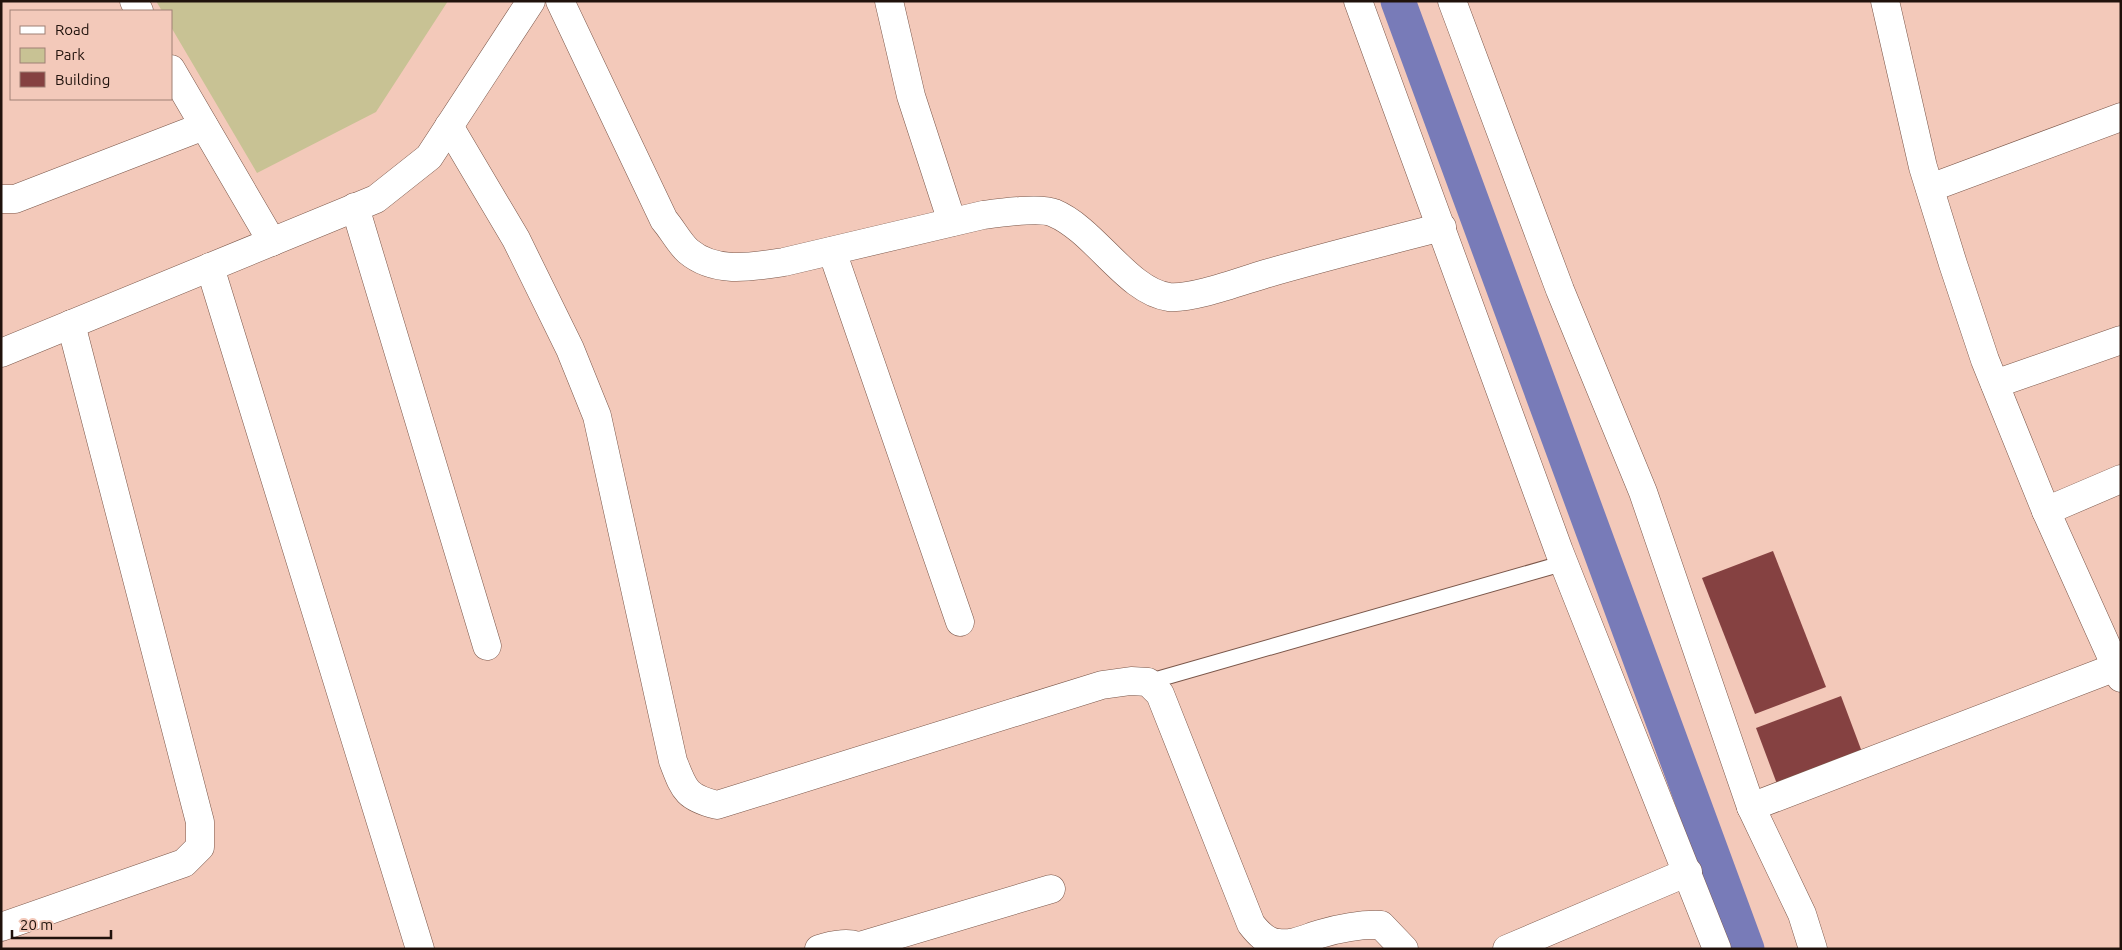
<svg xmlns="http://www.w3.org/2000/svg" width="2122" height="950" viewBox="0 0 2122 950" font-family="Ubuntu,sans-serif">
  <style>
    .green { fill: #c8c294 }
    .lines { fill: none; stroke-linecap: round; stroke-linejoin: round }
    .canal { stroke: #787bb8; stroke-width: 35 }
    .building { fill: #854141 }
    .lane-casing { stroke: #7a5649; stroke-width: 17 }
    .street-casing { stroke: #7a5649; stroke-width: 29 }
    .secondary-casing { stroke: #7a5649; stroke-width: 29 }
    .lane { stroke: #fff; stroke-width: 15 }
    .street { stroke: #fff; stroke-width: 28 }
    .secondary { stroke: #fff; stroke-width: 28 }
  </style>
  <rect width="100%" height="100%" fill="#f3c9ba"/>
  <!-- green -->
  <path class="green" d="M156,1H448L376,112L257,173L171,27V11H162Z"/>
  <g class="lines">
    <!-- canal -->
    <path class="canal" d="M1398,1L1747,949"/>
  </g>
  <!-- building -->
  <g class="building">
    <path d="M1773,551L1826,687L1755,714L1702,578Z"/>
    <path d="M1841,696L1862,752L1777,784L1756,728Z"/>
  </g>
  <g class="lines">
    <defs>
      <path id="lane" d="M1148,682L1564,563"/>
      <g id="street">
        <path d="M134,1L139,11"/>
        <path d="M560,1L664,220C672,229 679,243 688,251C715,274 752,267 784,262L983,215C998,213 1041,207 1054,213C1095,230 1128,292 1169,297C1194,299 1241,281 1265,274C1324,257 1383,242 1442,227"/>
        <path d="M889,1L911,96L952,222"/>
        <path d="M1358,1L1559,551L1717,949"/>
        <path d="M1452,1L1560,290L1643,492L1751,807L1802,914L1813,949"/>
        <path d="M1885,1L1923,167L1953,264L1985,360L2046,511L2121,678"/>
        <path d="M171,69L272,242"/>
        <path d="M449,126L516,239L570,349L597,416L673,761C684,789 685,797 717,805L1102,685L1131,681L1148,682L1160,694L1251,924C1258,933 1266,942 1278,943C1294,945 1306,938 1320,934C1341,928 1360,924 1381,925L1404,949"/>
        <path d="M1930,188L2121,117"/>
        <path d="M1,199H15L204,126"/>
        <path d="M355,207L487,646"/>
        <path d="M832,251L960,622"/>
        <path d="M210,267L420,949"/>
        <path d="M1995,384L2121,340"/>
        <path d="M2046,511L2121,479"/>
        <path d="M1751,807L2116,667"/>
        <path d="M1,927L184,863L200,847V822L71,324"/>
        <path d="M860,946L1051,889"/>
        <path d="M819,949C831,945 853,940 863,949"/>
        <path d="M1507,949L1688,872"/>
      </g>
      <path id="secondary" d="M1,353L376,199L429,157L531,1"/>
    </defs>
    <!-- lane casing -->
    <use href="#lane" class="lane-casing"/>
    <!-- street casing -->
    <use href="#street" class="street-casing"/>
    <!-- secondary casing -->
    <use href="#secondary" class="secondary-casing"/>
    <!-- lane -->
    <use href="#lane" class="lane"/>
    <!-- street -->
    <use href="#street" class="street"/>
    <!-- secondary -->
    <use href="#secondary" class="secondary"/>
  </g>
  <!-- border -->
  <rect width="2122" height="950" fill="none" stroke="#20120c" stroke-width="5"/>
  <!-- legend -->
  <rect x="10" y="10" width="162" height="90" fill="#f3c9ba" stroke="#9f8074"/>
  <rect x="20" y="26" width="25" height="8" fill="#ffffff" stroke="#9f8074"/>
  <text x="55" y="35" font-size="15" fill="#20120c">Road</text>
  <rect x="20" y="48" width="25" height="15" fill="#c8c294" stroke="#9f8074"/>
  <text x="55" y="60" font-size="15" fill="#20120c">Park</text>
  <rect x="20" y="72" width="25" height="15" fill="#854141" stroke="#9f8074"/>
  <text x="55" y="85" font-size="15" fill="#20120c">Building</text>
  <!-- scale -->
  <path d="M12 930v8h99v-8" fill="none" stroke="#20120c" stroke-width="2.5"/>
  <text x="20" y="930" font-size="15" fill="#20120c" stroke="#f3c9ba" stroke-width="4" paint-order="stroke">20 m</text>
</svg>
